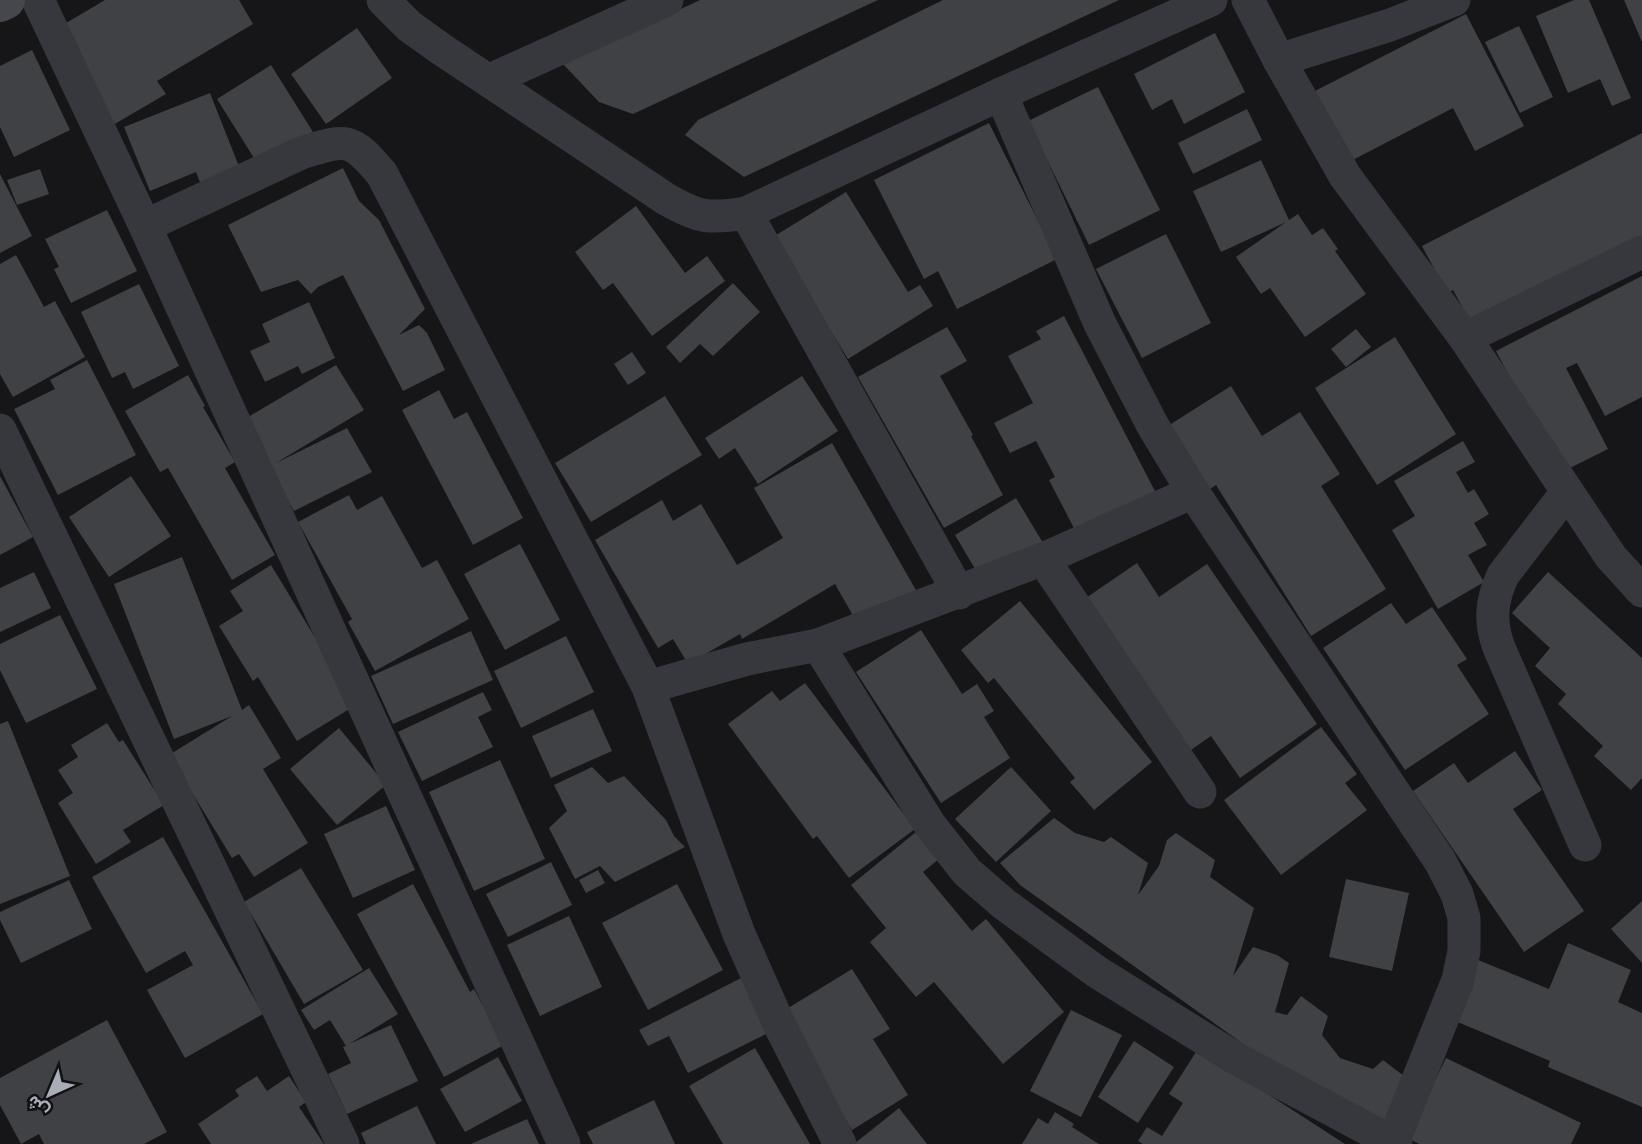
<svg xmlns="http://www.w3.org/2000/svg" width="1642" height="1144" viewBox="0 0 1642 1144" font-family="'PT Sans',Vazirmatn,sans-serif">
  <style>
    .building { fill: #404145 }
    .lines { fill: none; stroke-linecap: round; stroke-linejoin: round }
    .street { stroke: #37383d; stroke-width: 33 }
    .secondary { stroke: #45474d; stroke-width: 38 }
  </style>
  <rect width="100%" height="100%" fill="#161618"/>
  <!-- building -->
  <g class="building">
    <path d="M105,0H239L253,24L157,81L166,94L113,125L56,29Z"/>
    <path d="M700,0H878L633,114L599,102L563,64Z"/>
    <path d="M943,0H1119L744,177L685,135L698,120Z"/>
    <path d="M1574,0H1589L1631,98L1612,106L1600,79L1568,93L1536,16Z"/>
    <path d="M1624,0H1642V42Z"/>
    <path d="M1466,14L1524,126L1475,151L1453,108L1343,165L1307,95Z"/>
    <path d="M1519,26L1553,97L1520,113L1485,42Z"/>
    <path d="M357,28L392,78L326,124L291,74Z"/>
    <path d="M1215,33L1245,92L1184,124L1172,99L1152,110L1134,74Z"/>
    <path d="M32,50L70,130L14,157L0,127V66Z"/>
    <path d="M271,65L313,132L259,166L217,99Z"/>
    <path d="M1098,87L1160,210L1089,245L1028,121Z"/>
    <path d="M210,93L240,169L201,185L196,172L150,191L124,127Z"/>
    <path d="M1247,109L1262,140L1193,174L1178,143Z"/>
    <path d="M989,123L1057,259L957,309L938,271L924,279L874,180Z"/>
    <path d="M1642,133V236L1471,323L1453,290L1447,293L1422,246Z"/>
    <path d="M1261,160L1289,220L1298,214L1312,235L1323,228L1338,249L1335,251L1366,294L1305,337L1270,288L1261,294L1236,257L1286,222L1221,252L1193,191Z"/>
    <path d="M343,168L359,201L379,220L425,309L399,335L419,325L427,333L445,370L403,391L343,275L318,287L311,294L298,280L261,292L228,225Z"/>
    <path d="M40,169L49,194L17,205L7,180Z"/>
    <path d="M0,174L32,236L0,253Z"/>
    <path d="M846,192L908,292L920,285L933,306L848,359L773,237Z"/>
    <path d="M636,206L685,273L707,256L725,281L652,336L613,283L603,290L575,252Z"/>
    <path d="M107,210L137,271L71,303L54,269L59,267L45,239Z"/>
    <path d="M1166,234L1211,323L1142,358L1096,269Z"/>
    <path d="M16,255L44,307L55,301L85,357L13,397L0,374V264Z"/>
    <path d="M1642,276V397L1605,416L1577,363L1566,368L1608,449L1560,473L1496,351Z"/>
    <path d="M733,283L760,312L713,356L700,344L680,363L666,347Z"/>
    <path d="M139,284L179,366L133,389L125,372L112,378L81,312Z"/>
    <path d="M309,302L335,358L302,374L298,366L265,382L250,351L270,342L262,324Z"/>
    <path d="M1064,316L1157,495L1078,536L1049,480L1055,477L1036,441L1010,453L994,423L1033,403L1008,356L1041,339L1036,331Z"/>
    <path d="M947,327L967,361L940,376L973,435L971,436L1003,495L944,528L858,377Z"/>
    <path d="M1356,329L1371,347L1346,367L1331,349Z"/>
    <path d="M1395,337L1456,434L1377,485L1315,388Z"/>
    <path d="M632,352L646,373L628,385L614,364Z"/>
    <path d="M87,360L136,455L58,495L14,409L55,389L50,380Z"/>
    <path d="M336,365L364,410L276,463L347,428L372,472L294,511L243,420Z"/>
    <path d="M188,375L205,406L203,407L235,462L225,468L275,555L232,580L168,468L160,472L125,411Z"/>
    <path d="M802,376L838,431L758,484L735,448L719,459L705,438Z"/>
    <path d="M1231,386L1262,436L1300,412L1340,474L1321,486L1386,589L1311,636L1216,485L1203,494L1163,429Z"/>
    <path d="M439,390L454,419L467,412L523,518L473,545L402,410Z"/>
    <path d="M665,396L702,455L591,522L555,463Z"/>
    <path d="M1463,441L1475,462L1456,472L1468,493L1474,489L1489,514L1474,523L1487,545L1468,555L1484,582L1438,609L1392,530L1415,516L1394,481Z"/>
    <path d="M832,443L917,592L859,626L835,584L742,639L740,634L688,664L673,639L658,648L595,540L662,500L673,521L701,504L737,565L783,538L754,488Z"/>
    <path d="M0,476L33,537L0,555Z"/>
    <path d="M131,476L171,536L109,577L69,517Z"/>
    <path d="M349,495L357,510L382,496L422,568L437,560L469,619L375,671L348,622L352,619L298,522Z"/>
    <path d="M1016,498L1043,543L981,579L955,535Z"/>
    <path d="M520,544L560,620L505,650L464,574Z"/>
    <path d="M182,557L242,710L249,705L281,758L263,769L308,843L254,877L239,854L232,858L169,755L232,716L174,739L114,584Z"/>
    <path d="M1137,563L1159,597L1207,564L1317,724L1240,778L1211,736L1188,752L1083,600Z"/>
    <path d="M271,565L356,705L297,741L258,677L253,681L219,626L243,611L230,591Z"/>
    <path d="M34,572L51,608L0,632V588Z"/>
    <path d="M1548,572L1642,658V778L1631,790L1594,756L1603,746L1558,704L1566,694L1535,666L1550,648L1512,613Z"/>
    <path d="M1020,601L1152,762L1094,810L1070,782L1075,778L994,678L988,683L961,650Z"/>
    <path d="M1391,603L1406,624L1432,607L1467,659L1457,665L1489,714L1405,770L1323,648Z"/>
    <path d="M60,615L97,689L26,723L0,670V644Z"/>
    <path d="M921,630L962,694L977,684L994,711L984,717L1010,758L941,803L856,672Z"/>
    <path d="M471,631L493,680L393,724L371,676Z"/>
    <path d="M566,636L594,692L521,728L494,671Z"/>
    <path d="M805,683L915,829L849,878L817,836L813,839L728,724L772,691L780,701Z"/>
    <path d="M483,692L492,710L478,717L493,747L422,781L398,732Z"/>
    <path d="M593,709L612,751L551,778L532,736Z"/>
    <path d="M8,721L70,876L0,904V724Z"/>
    <path d="M107,723L119,742L123,740L164,805L123,830L131,842L96,864L58,803L73,793L58,770L78,757L71,745Z"/>
    <path d="M1321,727L1357,774L1345,783L1367,810L1281,875L1224,800Z"/>
    <path d="M339,728L386,785L337,825L290,769Z"/>
    <path d="M1515,751L1542,790L1513,809L1584,911L1524,952L1413,791L1454,763L1468,783Z"/>
    <path d="M500,760L545,859L474,891L429,792Z"/>
    <path d="M592,767L608,783L624,776L666,820L674,836L685,847L615,882L600,866L575,879L549,828L567,811L554,785Z"/>
    <path d="M1011,767L1051,811L996,862L955,819Z"/>
    <path d="M386,806L415,870L353,898L324,834Z"/>
    <path d="M1054,818L1075,833L1104,842L1111,837L1148,863L1138,895L1159,866L1167,840L1176,833L1215,860L1210,877L1254,908L1233,976L1253,947L1277,955L1289,963L1275,1012L1287,1015L1301,996L1328,1016L1322,1035L1340,1058L1373,1069L1383,1060L1404,1076L1390,1122L1308,1090L1020,885L1000,863Z"/>
    <path d="M916,832L939,859L923,872L972,931L986,919L1064,1012L1003,1064L934,982L916,997L870,942L886,928L851,885Z"/>
    <path d="M163,837L263,1014L185,1058L147,990L193,965L185,951L146,973L92,877Z"/>
    <path d="M551,862L572,905L508,937L486,894Z"/>
    <path d="M301,868L363,970L304,1004L244,902Z"/>
    <path d="M598,870L605,883L586,893L579,880Z"/>
    <path d="M1346,879L1409,893L1392,971L1329,957Z"/>
    <path d="M69,880L92,929L21,963L0,920V912Z"/>
    <path d="M413,884L470,992L474,989L504,1045L444,1077L357,914Z"/>
    <path d="M677,884L723,970L648,1010L602,923Z"/>
    <path d="M1642,901V963L1611,929Z"/>
    <path d="M569,916L602,987L540,1016L507,945Z"/>
    <path d="M1568,943L1631,970L1618,1002L1642,1013V1107L1548,1067L1550,1061L1453,1020L1478,960L1549,989Z"/>
    <path d="M369,968L398,1014L349,1044L391,1025L418,1081L347,1114L328,1074L351,1063L343,1047L346,1046L330,1020L314,1030L301,1010Z"/>
    <path d="M852,969L890,1029L873,1039L908,1095L852,1130L780,1013Z"/>
    <path d="M743,977L770,1032L688,1073L669,1036L648,1046L639,1030Z"/>
    <path d="M1071,1010L1122,1035L1081,1117L1030,1091Z"/>
    <path d="M107,1020L167,1132L144,1144H44L39,1134L21,1144L0,1105V1078Z"/>
    <path d="M1134,1041L1174,1067L1138,1123L1098,1097Z"/>
    <path d="M755,1048L810,1144H723L689,1086Z"/>
    <path d="M1198,1049L1345,1144H1143L1138,1141L1147,1127L1162,1136L1183,1103L1169,1094Z"/>
    <path d="M498,1057L522,1101L465,1132L440,1089Z"/>
    <path d="M1446,1058L1581,1123L1571,1144H1419L1407,1138Z"/>
    <path d="M257,1076L267,1091L289,1076L306,1102L299,1107L324,1144H211L198,1124L239,1096L235,1090Z"/>
    <path d="M654,1100L675,1144H593L587,1132Z"/>
    <path d="M417,1106L436,1144H366L361,1133Z"/>
    <path d="M899,1108L927,1144H854Z"/>
    <path d="M1055,1112L1074,1124L1072,1127L1099,1144H1022L1038,1118L1048,1124Z"/>
    <path d="M527,1119L539,1144H471Z"/>
  </g>
  <g class="lines">
    <!-- street -->
    <g class="street">
      <path d="M38,0L145,226L564,1144"/>
      <path d="M383,0L409,26L441,49L666,199C699,218 709,219 746,213L1001,94L1211,0"/>
      <path d="M1248,0L1279,60L1345,176L1465,338L1611,557L1642,591"/>
      <path d="M1279,60L1390,25L1454,0"/>
      <path d="M490,80L667,0"/>
      <path d="M1001,94L1100,324L1153,426L1193,492L1440,861L1457,894L1464,918V951L1458,980L1393,1142"/>
      <path d="M746,213L959,593"/>
      <path d="M145,226L301,153C347,139 350,136 382,174L648,687L739,934L779,1024L840,1144"/>
      <path d="M1465,338L1642,252"/>
      <path d="M0,430L343,1144"/>
      <path d="M1567,492L1503,575C1491,601 1489,623 1500,650L1585,845"/>
      <path d="M1043,559L1200,792"/>
      <path d="M818,645L930,825L967,872L1004,904L1097,972L1235,1058L1396,1144"/>
      <path d="M648,687L747,659L818,645L1043,559L1193,492"/>
    </g>
    <!-- secondary -->
    <path class="secondary" d="M0,3L6,0"/>
  </g>
  <!-- north arrow -->
  <g transform="translate(49 1095) rotate(224)" stroke="#111113" stroke-width="5" paint-order="stroke">
  <path d="M0-5L12 26L0 18L-12 26Z" fill="#a8adb8"/>
  <text y="-10" font-size="19" font-weight="bold" text-anchor="middle" fill="#a8adb8">ش</text>
  </g>
</svg>
